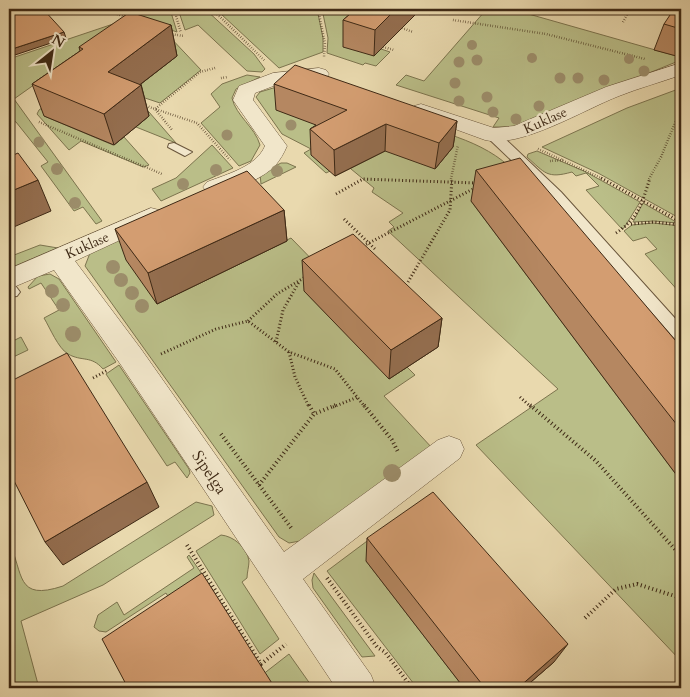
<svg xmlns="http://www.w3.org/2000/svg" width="690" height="697" viewBox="0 0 690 697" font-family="Cardo,serif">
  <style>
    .green { fill: #babe88; stroke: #7c744e }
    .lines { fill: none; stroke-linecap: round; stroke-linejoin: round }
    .lane-casing { stroke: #69553b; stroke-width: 2 }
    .street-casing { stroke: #69553b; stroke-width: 1 }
    .path-far2 { stroke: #3e2915; stroke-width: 2.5; stroke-dasharray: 0.5 2; stroke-linecap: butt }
    .path-far1 { stroke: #3e2915; stroke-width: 3; stroke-dasharray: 1 2.5; stroke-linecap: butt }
    .path { stroke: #3e2915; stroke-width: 4; stroke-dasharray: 1 3; stroke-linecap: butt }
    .lane { fill: #f1e6ca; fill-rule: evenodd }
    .street { fill: #f1e6ca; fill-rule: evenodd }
    .tree { fill: #9c8d6a }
    .wall { fill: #b58761; stroke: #3e2915 }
    .shaded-wall { fill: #946e4f; stroke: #3e2915 }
    .building { fill: #d39d71; stroke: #3e2915 }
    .labels { text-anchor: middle; stroke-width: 4.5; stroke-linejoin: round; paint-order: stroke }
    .far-street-label { font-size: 14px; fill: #3e2915; stroke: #f1e6ca }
    .street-label { font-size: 16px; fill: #3e2915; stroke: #f1e6ca }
  </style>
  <rect width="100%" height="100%" fill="#e9d9ae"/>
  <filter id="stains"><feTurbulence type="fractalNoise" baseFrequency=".004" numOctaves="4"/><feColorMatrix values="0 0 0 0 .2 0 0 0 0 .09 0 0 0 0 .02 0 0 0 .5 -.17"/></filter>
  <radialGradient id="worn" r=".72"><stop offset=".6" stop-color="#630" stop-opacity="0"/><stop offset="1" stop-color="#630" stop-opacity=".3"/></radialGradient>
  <!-- green -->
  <g class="green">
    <path d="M133,9H170L177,32L133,17L139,15Z"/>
    <path d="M178,9H205L254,54L265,69L262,72L247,71L198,25L185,30Z"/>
    <path d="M262,9H317L323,38V52L279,68L221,14Z"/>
    <path d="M322,9H383L374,56L381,49L390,52L376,66L365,63L363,65L327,53L328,38Z"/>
    <path d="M481,9H511L680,57L681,55V60L516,127H493L499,118L396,85L406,75L424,81L485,11Z"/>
    <path d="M128,19L168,35L201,70L160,103L130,93L44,116L113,145L124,137L149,165L143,167L81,141L69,150L37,114L39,110L111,58L86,48L14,99L102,221L96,224L83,207L74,211L41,166L48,162L16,122L9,118V59Z"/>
    <path d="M247,75L260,77L236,89L232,98C236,116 255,127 260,145L251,161L239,166L201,123L220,107L211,94L222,84Z"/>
    <path d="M280,86C317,97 354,108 391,118C433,130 484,139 515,172L471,201L681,481V661L476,445L558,389L388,231L394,227L389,222L403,213L372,192L374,188L345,164L326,173L304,153L311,149L282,134L256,97L260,92Z"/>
    <path d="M681,88V219L598,173L542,147L627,108Z"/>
    <path d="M105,94L149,112L176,143L136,127L149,116Z"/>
    <path d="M212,145L233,168L161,201L152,189L176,178Z"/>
    <path d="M537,151L586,172L640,202L624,228L622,229L586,190L599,186L586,173L576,176L572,172C547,179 545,173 527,157L528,154Z"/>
    <path d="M281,163H287L296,167L261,184L260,174Z"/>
    <path d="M218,191L158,303L291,238L329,277L304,291L389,378L407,367L415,375L384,396L433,449L300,541L289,543L279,537L85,266L90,253Z"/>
    <path d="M643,203L678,223L654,221L633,222Z"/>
    <path d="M653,223L681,226V294L645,254L657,249L646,237L633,241L624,231L632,225Z"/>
    <path d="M40,245L58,248L9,269V257Z"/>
    <path d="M50,274L59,279L116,362L103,369C91,355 82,362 68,354C58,348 50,328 44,318L59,310L41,283L29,289L28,287L38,276Z"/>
    <path d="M21,337L28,350L9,359V343Z"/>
    <path d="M119,365L189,469L190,473L187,478L175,462L167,466L106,374Z"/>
    <path d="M196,502L212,506L214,515L103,585L21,621L39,688H12L9,675V542C24,573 15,602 63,586Z"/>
    <path d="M418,503L366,561L464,688H417L327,571Z"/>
    <path d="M221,535C233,536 247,547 249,561C249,566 247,573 247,578L242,582L279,639L260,654L196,551Z"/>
    <path d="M189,555L214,592L179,616L166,593L106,632L99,631L94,627L98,615L117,602L124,615L194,568L187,557Z"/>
    <path d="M314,573L375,656L362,657L313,588L312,580Z"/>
    <path d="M289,654L313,688H270L262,675Z"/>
  </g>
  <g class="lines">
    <defs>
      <g id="lane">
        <path d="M493,131L498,132L561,192L681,325V341L675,339L551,198L488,138L487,135L488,132Z"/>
        <path d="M174,143L192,152L185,156L168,147L169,144Z"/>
        <path d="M9,282L14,284L20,292L17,296L9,297Z"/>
      </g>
      <g id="street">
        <path d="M681,63V75C661,82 639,88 619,96C585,109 520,149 485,140L414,114L411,110L414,106L421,104L494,128L514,126L606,87Z"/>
        <path d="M319,68L326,70L329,74L326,78L276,85L255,93L253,100L287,146C284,153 280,160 275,166C262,179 224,197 207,192L203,187L207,182C227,174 256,167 265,146L233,100L239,86L273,73Z"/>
        <path d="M151,208L159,210L163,216L159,222L75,261L141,349L284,552L438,440L449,436L460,440L464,449L460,458L303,579L371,675L376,688H336L121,365L54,270L9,289V269Z"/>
      </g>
    </defs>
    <!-- lane casing -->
    <use href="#lane" class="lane-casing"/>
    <!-- street casing -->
    <use href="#street" class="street-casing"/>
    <!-- path-far2 -->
    <g class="path-far2">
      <path d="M174,9L181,33"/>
      <path d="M212,9L265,61"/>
      <path d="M318,9L325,44L324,57"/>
      <path d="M420,11L430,14"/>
      <path d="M585,11L587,9"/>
      <path d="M110,12L127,17"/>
      <path d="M217,13L254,9"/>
      <path d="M453,20L546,34L645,59"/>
      <path d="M623,22L627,15"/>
      <path d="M402,28L413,32"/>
      <path d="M170,34L184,36"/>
      <path d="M383,47L394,50"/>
      <path d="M215,68L200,72L155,109L197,123L230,160"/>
      <path d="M221,78L228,77"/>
      <path d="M144,105L155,109L172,130"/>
      <path d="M39,122L162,174"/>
      <path d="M9,142L13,140"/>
      <path d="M538,149L603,179"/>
      <path d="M550,161L564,160"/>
      <path d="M451,179L458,145"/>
      <path d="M649,179L661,157L681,108"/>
    </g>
    <!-- path-far1 -->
    <g class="path-far1">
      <path d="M601,178L681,222"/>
      <path d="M336,194L363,179L476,183"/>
      <path d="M344,219L375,249"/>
      <path d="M631,224L654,222L681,225"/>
      <path d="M616,233C639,218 642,203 650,178"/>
      <path d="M363,246L475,188"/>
      <path d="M408,282L450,210L452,178"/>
      <path d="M248,321L277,294L307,276"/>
      <path d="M276,342L283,310L299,282"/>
      <path d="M289,352L295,377L309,407"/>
      <path d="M161,354L216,329L248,321L289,352L335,369L365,407"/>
      <path d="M93,378L108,370"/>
      <path d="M520,397L531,407"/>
      <path d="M333,407L358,397"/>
    </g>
    <!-- path -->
    <g class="path">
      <path d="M309,405L314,414"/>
      <path d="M364,405L392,440L398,452"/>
      <path d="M530,405L596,461L681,556"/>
      <path d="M221,434L292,529"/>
      <path d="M259,485L314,414L336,405"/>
      <path d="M187,545L261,664L286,644"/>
      <path d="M327,578L377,647L385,652L412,688"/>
      <path d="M585,618L616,589L637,584L681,598"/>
    </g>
    <!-- lane -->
    <use href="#lane" class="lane"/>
    <!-- street -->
    <use href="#street" class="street"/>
  </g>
  <!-- trees -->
  <g class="tree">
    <circle cx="472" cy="45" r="5"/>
    <circle cx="532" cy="58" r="5"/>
    <circle cx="629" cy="59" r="5"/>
    <circle cx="477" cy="60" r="5.5"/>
    <circle cx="459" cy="62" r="5.5"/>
    <circle cx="644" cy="71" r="5.5"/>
    <circle cx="560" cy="78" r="5.5"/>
    <circle cx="578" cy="78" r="5.5"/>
    <circle cx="604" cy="80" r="5.5"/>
    <circle cx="455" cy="83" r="5.5"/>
    <circle cx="487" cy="97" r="5.5"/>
    <circle cx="459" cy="101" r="5.5"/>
    <circle cx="539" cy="106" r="5.5"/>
    <circle cx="493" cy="112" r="5.5"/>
    <circle cx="516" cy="119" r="5.5"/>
    <circle cx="291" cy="125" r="5.5"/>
    <circle cx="227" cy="135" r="5.5"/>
    <circle cx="39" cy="142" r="5.5"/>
    <circle cx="57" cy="169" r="6"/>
    <circle cx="216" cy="170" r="6"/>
    <circle cx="277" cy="171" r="6"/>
    <circle cx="183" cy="184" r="6"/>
    <circle cx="75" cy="203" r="6"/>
    <circle cx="113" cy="267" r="7"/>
    <circle cx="121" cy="280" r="7"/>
    <circle cx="52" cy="291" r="7"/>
    <circle cx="132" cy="293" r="7"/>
    <circle cx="63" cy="305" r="7"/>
    <circle cx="142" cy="306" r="7"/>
    <circle cx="73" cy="334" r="8"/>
    <circle cx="392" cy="473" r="9"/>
  </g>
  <!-- wall -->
  <g class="wall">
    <path d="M356,9H421L374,56L343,47V20Z"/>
    <path d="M681,9V55L680,57L654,50L664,24Z"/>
    <path d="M171,25L177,56L141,84L149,116L114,145L44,116L32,84L80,51L79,47Z"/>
    <path d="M274,84L457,121L453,147L435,169L385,151L335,176L311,155L310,129L316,125L276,110Z"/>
    <path d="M476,170L681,347V481L471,201Z"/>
    <path d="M284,210L287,241L157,304L126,260L115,229Z"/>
    <path d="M302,260L442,318L438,347L389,379L304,291Z"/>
    <path d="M367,538L554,662L524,688H464L366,561Z"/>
  </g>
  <!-- shaded-wall -->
  <g class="shaded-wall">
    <path d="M396,9H421L374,56L375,30Z"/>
    <path d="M171,25L177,56L116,103L108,72Z"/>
    <path d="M64,32L66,38L9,57V50Z"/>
    <path d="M141,85L149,116L114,145L104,114Z"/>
    <path d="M457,121L453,147L435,169L439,143Z"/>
    <path d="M386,124L385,151L335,176L334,150Z"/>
    <path d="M38,180L51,211L9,229V192Z"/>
    <path d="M284,210L287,241L157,304L148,273Z"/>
    <path d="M442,318L438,347L389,379L391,350Z"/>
    <path d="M147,482L159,507L63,565L45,542Z"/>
    <path d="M568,644L554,662L524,688H518Z"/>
  </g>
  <!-- building -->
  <g class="building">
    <path d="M9,9H43L64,32L9,50Z"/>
    <path d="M356,9H396L375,30L343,20Z"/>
    <path d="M674,9H681V29L664,24Z"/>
    <path d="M130,12L171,25L108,72L141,85L104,114L32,84L83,49L79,47Z"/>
    <path d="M295,65L457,121L439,143L386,124L334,150L310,129L347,110L274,84Z"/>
    <path d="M18,153L38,180L9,192V157Z"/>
    <path d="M520,158L681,347V430L476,170Z"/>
    <path d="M247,171L284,210L148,273L115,229Z"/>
    <path d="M353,234L442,318L391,350L302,260Z"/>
    <path d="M67,353L147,482L45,542L9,471V382Z"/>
    <path d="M433,492L568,644L518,688H485L367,538Z"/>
    <path d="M202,573L275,688H128L102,639Z"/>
  </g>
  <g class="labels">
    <!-- far-street labels -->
    <g class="far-street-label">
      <text transform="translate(545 120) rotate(-24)" y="5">Kuklase</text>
      <text transform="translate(87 245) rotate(-24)" y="5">Kuklase</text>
    </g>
    <!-- street labels -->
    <g class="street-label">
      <text transform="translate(210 472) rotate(56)" y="6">Sipelga</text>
    </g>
  </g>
  <!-- margin -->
  <rect width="690" height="697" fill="none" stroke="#e9d9ae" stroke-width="30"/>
  <rect x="10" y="10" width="670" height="677" fill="none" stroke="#3e2915" stroke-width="2.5"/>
  <rect x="15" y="15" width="660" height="667" fill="none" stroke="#3e2915"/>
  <!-- north arrow -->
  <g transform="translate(52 52) rotate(30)" stroke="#f1e6ca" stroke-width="4" paint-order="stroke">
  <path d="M0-4L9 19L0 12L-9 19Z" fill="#3e2915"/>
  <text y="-8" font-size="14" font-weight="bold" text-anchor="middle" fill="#3e2915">N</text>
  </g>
  <rect width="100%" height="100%" filter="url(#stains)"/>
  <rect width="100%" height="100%" fill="url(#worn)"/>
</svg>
